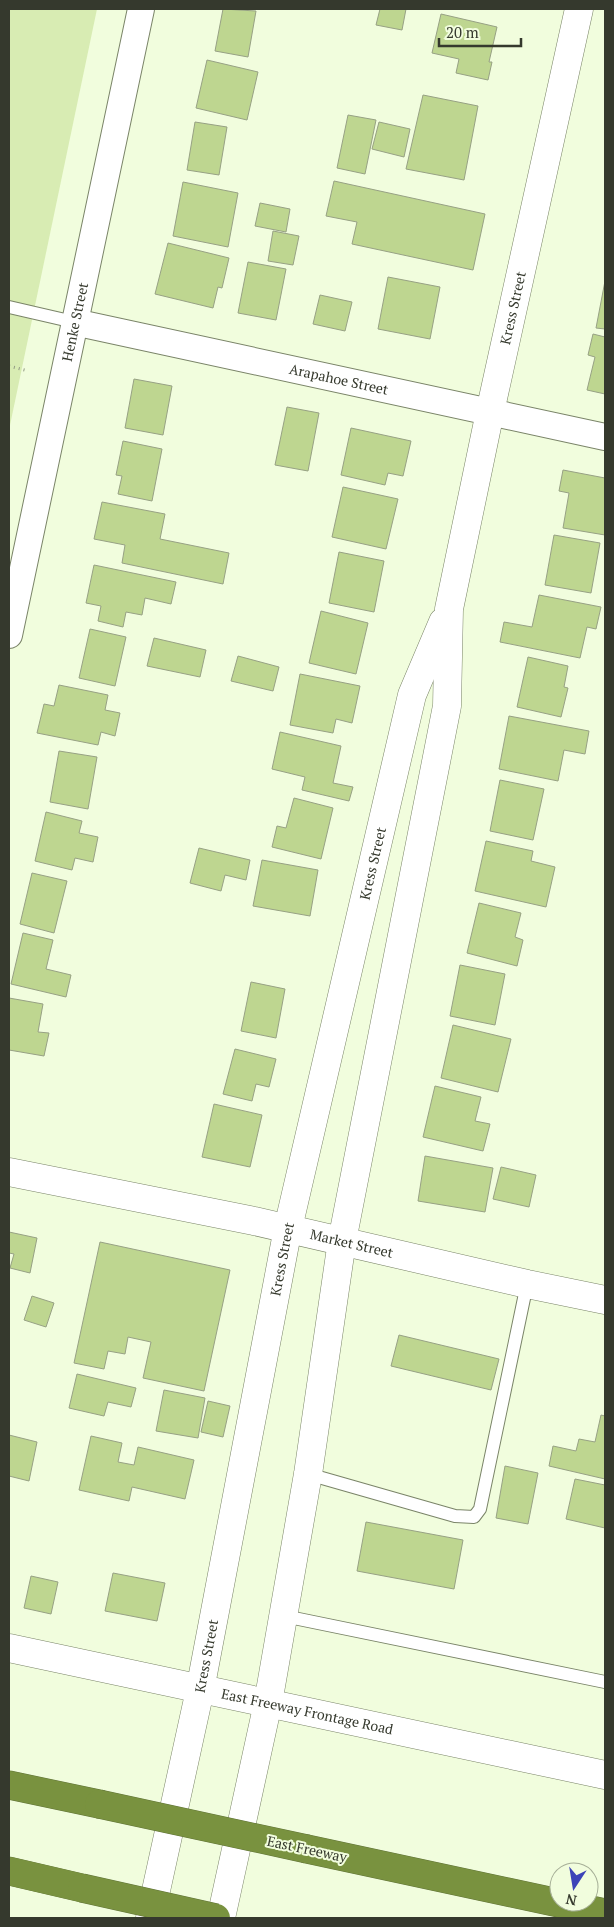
<svg xmlns="http://www.w3.org/2000/svg" width="614" height="1927" viewBox="0 0 614 1927" font-family="'PT Serif',serif">
  <style>
    .green { fill: #d8ecb3 }
    .building { fill: #bed690; stroke: #97a184 }
    .lines { fill: none; stroke-linecap: round; stroke-linejoin: round }
    .lane-casing { stroke: #7a8468; stroke-width: 14 }
    .street-casing { stroke: #7a8468; stroke-width: 28 }
    .secondary-casing { stroke: #7a8468; stroke-width: 29 }
    .highway-casing { stroke: #617339; stroke-width: 29 }
    .path { stroke: #939b85; stroke-width: 3; stroke-dasharray: 1 4; stroke-linecap: butt }
    .lane { stroke: #fff; stroke-width: 12 }
    .street { stroke: #fff; stroke-width: 26 }
    .secondary { stroke: #fff; stroke-width: 28 }
    .highway { stroke: #79923f; stroke-width: 28 }
    .highway-bridge-casing { stroke: #617339; stroke-width: 29; stroke-linecap: butt }
    .highway-bridge { stroke: #79923f; stroke-width: 28 }
    .labels { text-anchor: middle; stroke-width: 4; stroke-linejoin: round; paint-order: stroke }
    .street-label { font-size: 14px; fill: #35392d; stroke: #f1fddd }
  </style>
  <rect width="100%" height="100%" fill="#f1fddd"/>
  <!-- green -->
  <path class="green" d="M9,9H97L9,430Z"/>
  <!-- building -->
  <g class="building">
    <path d="M223,9L256,11L248,57L215,51Z"/>
    <path d="M380,9H406L402,30L376,25Z"/>
    <path d="M441,14L497,27L489,62H492L488,80L456,73L459,59L432,53Z"/>
    <path d="M207,60L258,72L247,120L196,108Z"/>
    <path d="M423,95L478,106L464,180L406,169Z"/>
    <path d="M348,115L376,120L365,174L337,168Z"/>
    <path d="M195,122L227,127L219,175L187,170Z"/>
    <path d="M379,122L410,129L404,157L372,149Z"/>
    <path d="M334,181L485,214L473,270L352,244L357,222L326,216Z"/>
    <path d="M183,182L238,193L228,247L173,236Z"/>
    <path d="M260,203L290,209L286,232L255,226Z"/>
    <path d="M273,231L299,236L293,265L268,261Z"/>
    <path d="M168,243L229,258L222,288L218,287L213,308L155,294Z"/>
    <path d="M248,262L286,269L276,320L238,313Z"/>
    <path d="M388,277L440,287L430,339L378,329Z"/>
    <path d="M605,281V329L596,328Z"/>
    <path d="M320,295L352,302L345,331L313,324Z"/>
    <path d="M593,334L605,337V394L587,390L595,357L588,355Z"/>
    <path d="M134,379L172,386L163,435L125,428Z"/>
    <path d="M287,407L319,413L308,471L275,465Z"/>
    <path d="M351,428L411,441L403,476L388,473L385,485L341,475Z"/>
    <path d="M123,441L162,449L152,501L118,494L122,476L116,475Z"/>
    <path d="M563,470L605,478V535L563,528L569,493L559,491Z"/>
    <path d="M343,487L398,499L386,549L332,537Z"/>
    <path d="M102,502L165,514L160,539L229,553L223,584L122,563L125,545L94,539Z"/>
    <path d="M554,535L600,543L591,593L545,585Z"/>
    <path d="M339,552L384,561L374,612L329,603Z"/>
    <path d="M94,565L176,582L171,604L145,598L142,615L126,612L123,627L98,621L101,606L86,603Z"/>
    <path d="M539,595L601,607L596,629L587,627L580,658L500,642L504,622L532,627Z"/>
    <path d="M321,611L368,623L356,674L309,663Z"/>
    <path d="M90,629L126,637L115,686L79,678Z"/>
    <path d="M154,638L206,650L200,677L147,666Z"/>
    <path d="M238,656L279,667L273,691L231,681Z"/>
    <path d="M528,657L568,666L564,687L568,688L561,717L517,707Z"/>
    <path d="M300,674L360,686L352,723L336,719L333,733L290,725Z"/>
    <path d="M59,685L108,695L105,710L120,713L115,736L101,732L98,745L37,733L44,704L54,706Z"/>
    <path d="M509,716L589,731L585,754L564,750L558,781L499,769Z"/>
    <path d="M280,732L341,746L333,783L353,787L349,801L302,790L305,777L272,769Z"/>
    <path d="M59,751L97,757L88,809L50,802Z"/>
    <path d="M500,780L544,789L533,840L490,831Z"/>
    <path d="M294,798L333,808L321,859L272,847L277,826L286,828Z"/>
    <path d="M46,812L82,821L79,833L98,837L93,862L75,858L72,870L35,861Z"/>
    <path d="M486,841L533,851L531,861L555,867L546,907L475,891Z"/>
    <path d="M199,848L250,860L246,880L225,875L221,891L190,883Z"/>
    <path d="M262,860L318,870L310,916L253,906Z"/>
    <path d="M32,873L67,881L54,933L20,924Z"/>
    <path d="M479,903L521,913L515,937L523,940L517,966L467,953Z"/>
    <path d="M23,933L53,940L46,969L71,975L66,997L11,984Z"/>
    <path d="M460,965L505,974L495,1025L450,1016Z"/>
    <path d="M251,982L285,989L276,1038L241,1031Z"/>
    <path d="M9,998L43,1004L38,1032L49,1033L44,1056L9,1050Z"/>
    <path d="M453,1025L511,1039L498,1092L441,1078Z"/>
    <path d="M235,1049L276,1059L269,1087L256,1084L252,1101L223,1094Z"/>
    <path d="M435,1086L481,1097L475,1121L490,1124L483,1151L423,1137Z"/>
    <path d="M214,1104L262,1115L250,1167L202,1157Z"/>
    <path d="M425,1156L493,1168L485,1212L418,1201Z"/>
    <path d="M501,1167L536,1175L529,1207L493,1199Z"/>
    <path d="M9,1232L37,1238L30,1273L10,1268L14,1254L9,1253Z"/>
    <path d="M100,1242L230,1270L204,1391L143,1378L151,1342L128,1337L125,1354L108,1351L104,1369L74,1363Z"/>
    <path d="M32,1296L54,1303L46,1327L24,1320Z"/>
    <path d="M399,1335L499,1359L491,1390L391,1366Z"/>
    <path d="M77,1374L136,1388L131,1407L108,1402L104,1416L69,1408Z"/>
    <path d="M164,1390L205,1398L198,1438L156,1431Z"/>
    <path d="M208,1401L230,1406L223,1437L201,1432Z"/>
    <path d="M601,1415L605,1416V1479L549,1466L553,1446L576,1451L579,1439L595,1442Z"/>
    <path d="M9,1435L37,1442L29,1481L9,1476Z"/>
    <path d="M91,1436L122,1443L118,1462L134,1465L138,1447L194,1460L185,1499L132,1487L129,1501L79,1490Z"/>
    <path d="M505,1466L538,1473L528,1524L496,1518Z"/>
    <path d="M575,1479L605,1485V1528L566,1519Z"/>
    <path d="M366,1522L463,1540L454,1589L357,1571Z"/>
    <path d="M113,1573L165,1583L157,1621L105,1611Z"/>
    <path d="M31,1576L58,1582L51,1614L24,1608Z"/>
  </g>
  <g class="lines">
    <defs>
      <g id="lane">
        <path d="M9,307L74,322"/>
        <path d="M308,1474L455,1516L474,1517L480,1509L527,1284"/>
        <path d="M284,1616L605,1682"/>
      </g>
      <g id="street">
        <path id="s1" d="M74,322L605,437"/>
        <path id="s2" d="M9,635L141,9"/>
      </g>
      <g id="secondary">
        <path id="s3" d="M9,1172L254,1221L527,1284L605,1300"/>
        <path id="s4" d="M9,1648L605,1775"/>
        <path id="s5" d="M150,1918L200,1690L288,1228L412,695L443,622"/>
        <path id="s6" d="M221,1918L268,1703L308,1474L342,1241L447,706L449,609L490,412L579,9"/>
      </g>
      <g id="highway">
        <path d="M9,1785L99,1804"/>
        <path d="M307,1849L605,1913"/>
        <path d="M9,1871L82,1888"/>
      </g>
    </defs>
    <!-- lane casing -->
    <use href="#lane" class="lane-casing"/>
    <!-- street casing -->
    <use href="#street" class="street-casing"/>
    <!-- secondary casing -->
    <use href="#secondary" class="secondary-casing"/>
    <!-- highway casing -->
    <use href="#highway" class="highway-casing"/>
    <!-- path -->
    <path class="path" d="M9,366L28,371"/>
    <!-- lane -->
    <use href="#lane" class="lane"/>
    <!-- street -->
    <use href="#street" class="street"/>
    <!-- secondary -->
    <use href="#secondary" class="secondary"/>
    <!-- highway -->
    <use href="#highway" class="highway"/>
    <defs>
      <g id="highway-bridge">
        <path d="M99,1804L307,1849"/>
        <path d="M82,1888L216,1918"/>
      </g>
    </defs>
    <!-- highway-bridge casing -->
    <use href="#highway-bridge" class="highway-bridge-casing"/>
    <!-- highway-bridge -->
    <use href="#highway-bridge" class="highway-bridge"/>
  </g>
  <g class="labels">
    <!-- street labels -->
    <g class="street-label">
      <text dy="5" stroke="none"><textPath href="#s6" startOffset="1638">Kress Street</textPath></text>
      <text dy="5" stroke="none"><textPath href="#s2" startOffset="320">Henke Street</textPath></text>
      <text dy="5" stroke="none"><textPath href="#s1" startOffset="271">Arapahoe Street</textPath></text>
      <text dy="5" stroke="none"><textPath href="#s5" startOffset="1078">Kress Street</textPath></text>
      <text dy="5" stroke="none"><textPath href="#s3" startOffset="350">Market Street</textPath></text>
      <text dy="5" stroke="none"><textPath href="#s5" startOffset="672">Kress Street</textPath></text>
      <text dy="5" stroke="none"><textPath href="#s5" startOffset="268">Kress Street</textPath></text>
      <text dy="5" stroke="none"><textPath href="#s4" startOffset="305">East Freeway Frontage Road</textPath></text>
      <text transform="translate(307 1849) rotate(12)" y="5">East Freeway</text>
    </g>
  </g>
  <!-- border -->
  <rect width="614" height="1927" fill="none" stroke="#35392d" stroke-width="20"/>
  <!-- north arrow -->
  <g transform="translate(574 1887) rotate(192)"><circle r="24" fill="#f1fddd" stroke="#a6af97"/>
  <path d="M0-4L9 19L0 12L-9 19Z" fill="#3c44b8"/>
  <text y="-8" font-size="14" font-weight="bold" text-anchor="middle" fill="#35392d">N</text>
  </g>
  <!-- scale -->
  <path d="M439 38v8h82v-8" fill="none" stroke="#35392d" stroke-width="2.5"/>
  <text x="446" y="38" font-size="15" fill="#35392d" stroke="#f1fddd" stroke-width="4" paint-order="stroke">20 m</text>
</svg>
